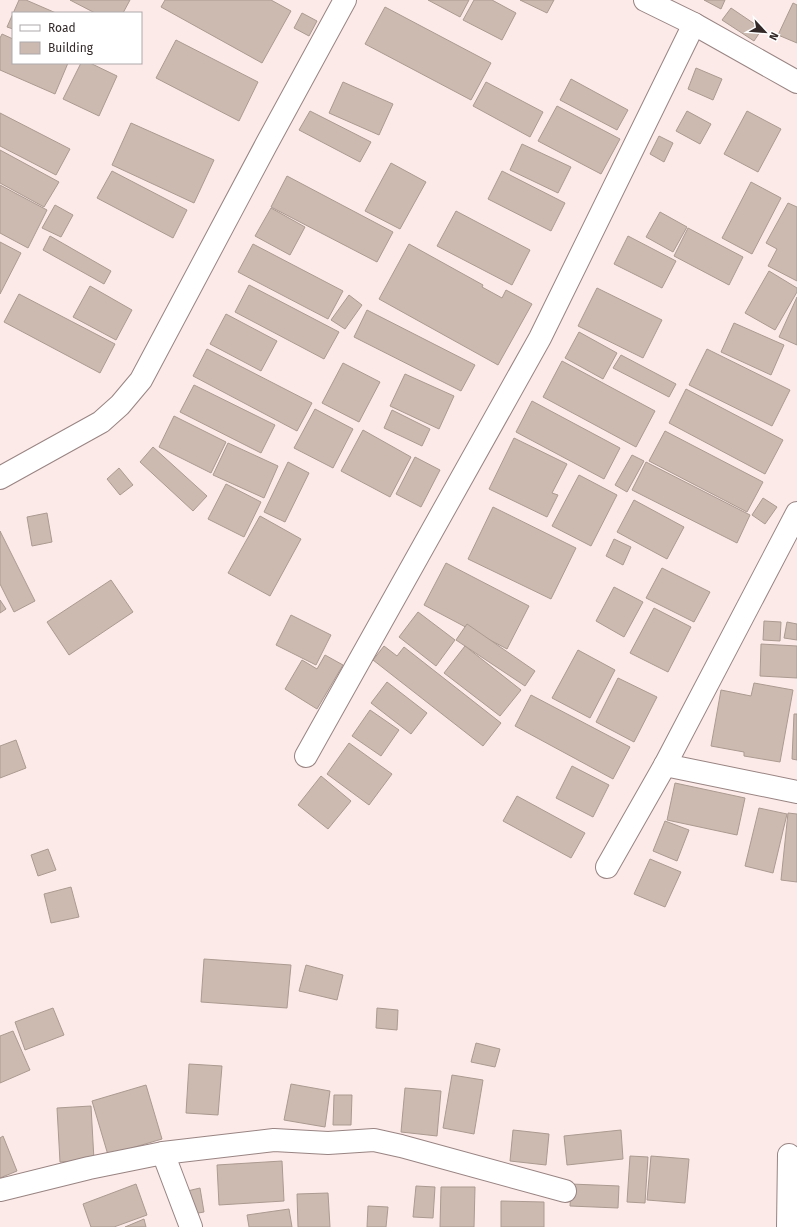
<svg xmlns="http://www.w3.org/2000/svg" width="797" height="1227" viewBox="0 0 797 1227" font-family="'Fira Sans',sans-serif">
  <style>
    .building { fill: #ccbab0; stroke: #ab9a90 }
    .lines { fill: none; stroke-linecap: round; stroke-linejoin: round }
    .minor-casing { stroke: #988482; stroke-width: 24 }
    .minor { stroke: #fff; stroke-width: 22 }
  </style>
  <rect width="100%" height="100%" fill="#fceae8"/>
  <!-- building -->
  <g class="building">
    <path d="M19,0H26L56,13H13V29L7,27Z"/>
    <path d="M70,0H130L123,13H95Z"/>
    <path d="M165,0H271L291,11L262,63L161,7Z"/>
    <path d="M428,0H469L460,17Z"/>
    <path d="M474,0H492L516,13L502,40L463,20Z"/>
    <path d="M520,0H554L547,13Z"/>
    <path d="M704,0H725L721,9Z"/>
    <path d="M793,3L797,5V43L778,35Z"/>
    <path d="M385,7L491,63L471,100L365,44Z"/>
    <path d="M731,8L762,29L754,41L722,20Z"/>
    <path d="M302,13L317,21L309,36L294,28Z"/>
    <path d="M2,34L13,39V63H68L55,94L0,70V38Z"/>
    <path d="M176,40L258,82L239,121L156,78Z"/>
    <path d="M81,63H90L117,76L99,116L63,99Z"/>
    <path d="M696,68L722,79L713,100L688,89Z"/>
    <path d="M571,79L628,110L617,130L560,100Z"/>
    <path d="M343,82L393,104L379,135L329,113Z"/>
    <path d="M486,82L543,112L530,137L473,106Z"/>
    <path d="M557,106L620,139L601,174L538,141Z"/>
    <path d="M310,111L371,142L360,162L299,130Z"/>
    <path d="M687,111L711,124L700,144L676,131Z"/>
    <path d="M747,111L781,129L758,172L724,154Z"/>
    <path d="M0,113L70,149L56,175L0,146Z"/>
    <path d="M131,123L214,160L194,203L112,165Z"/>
    <path d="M659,136L673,143L664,162L650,154Z"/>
    <path d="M522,144L571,167L558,193L510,170Z"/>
    <path d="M0,150L59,182L44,207L0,183Z"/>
    <path d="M391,163L426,182L400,229L365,211Z"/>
    <path d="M112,171L187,210L173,238L97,198Z"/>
    <path d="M502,171L565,203L551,231L488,199Z"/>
    <path d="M287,176L393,232L377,262L271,207Z"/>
    <path d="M751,182L781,198L752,254L722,238Z"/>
    <path d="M0,185L47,210L28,248L0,233Z"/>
    <path d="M788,203L797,207V281L768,266L777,249L766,243Z"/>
    <path d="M55,205L73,215L61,237L42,228Z"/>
    <path d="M271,208L305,227L290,255L255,236Z"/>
    <path d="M456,211L530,250L512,285L437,246Z"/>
    <path d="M660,212L687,227L673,252L646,237Z"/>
    <path d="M688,228L743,257L729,285L674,256Z"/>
    <path d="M50,236L111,271L104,284L43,250Z"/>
    <path d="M628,236L676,261L662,288L614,264Z"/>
    <path d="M0,242L21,253L0,294Z"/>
    <path d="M253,244L343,291L328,319L238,272Z"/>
    <path d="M409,244L483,285L482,287L502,298L506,290L532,304L498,365L379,299Z"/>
    <path d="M769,271L797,288V292L775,330L745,313Z"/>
    <path d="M249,285L339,332L324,359L235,312Z"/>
    <path d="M90,286L132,310L116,340L73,317Z"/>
    <path d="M597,288L662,320L643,358L578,326Z"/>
    <path d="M19,294L115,344L100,373L4,322Z"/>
    <path d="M349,295L362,305L345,329L331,320Z"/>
    <path d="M797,297V345L779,337Z"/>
    <path d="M367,310L475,365L461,391L354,337Z"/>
    <path d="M226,314L277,341L261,371L210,344Z"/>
    <path d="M734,323L784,345L771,375L721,352Z"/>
    <path d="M579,332L617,353L603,379L565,358Z"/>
    <path d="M207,349L312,403L297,431L193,376Z"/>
    <path d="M707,349L790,390L772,426L689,385Z"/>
    <path d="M621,355L676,384L669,397L613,368Z"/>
    <path d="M562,361L655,411L636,447L543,397Z"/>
    <path d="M343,363L380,382L359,422L322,403Z"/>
    <path d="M405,374L454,396L439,429L390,406Z"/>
    <path d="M194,385L275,425L261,453L180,412Z"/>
    <path d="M686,389L783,440L765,474L669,423Z"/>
    <path d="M532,401L620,448L604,479L516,432Z"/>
    <path d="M315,409L353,429L333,468L294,448Z"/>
    <path d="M392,410L430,429L422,446L384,428Z"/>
    <path d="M174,416L226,442L211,473L159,447Z"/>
    <path d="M363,430L411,457L390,497L341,471Z"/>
    <path d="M665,431L763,482L747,512L649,461Z"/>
    <path d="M514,438L567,464L552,493L558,495L547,517L489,489Z"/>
    <path d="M228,443L278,466L264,498L213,475Z"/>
    <path d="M153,447L207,496L193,511L140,462Z"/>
    <path d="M632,455L644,461L627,492L615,485Z"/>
    <path d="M415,457L440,470L421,507L396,494Z"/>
    <path d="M288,462L309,473L285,522L264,512Z"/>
    <path d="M646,462L750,515L737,543L632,490Z"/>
    <path d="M119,468L133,485L120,495L107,479Z"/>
    <path d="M579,475L617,495L591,546L552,526Z"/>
    <path d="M226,484L261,502L244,537L208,519Z"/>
    <path d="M763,498L777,507L765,524L752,515Z"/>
    <path d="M634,500L684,527L667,559L617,532Z"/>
    <path d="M493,507L576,548L551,599L468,559Z"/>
    <path d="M47,513L52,542L32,546L27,517Z"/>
    <path d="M260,516L301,539L270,596L228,573Z"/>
    <path d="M0,531L35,601L14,612L0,584Z"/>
    <path d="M614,539L631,547L623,565L606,556Z"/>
    <path d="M446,563L529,606L507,649L424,605Z"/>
    <path d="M662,568L710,592L694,622L646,598Z"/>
    <path d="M111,580L133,612L69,655L47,622Z"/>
    <path d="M614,587L643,602L624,637L596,621Z"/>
    <path d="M0,600L6,609L0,613Z"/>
    <path d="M654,608L691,627L668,672L630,653Z"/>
    <path d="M418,612L455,640L436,666L399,637Z"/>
    <path d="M291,615L331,635L316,665L276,645Z"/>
    <path d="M764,621L781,622L780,641L763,640Z"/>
    <path d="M787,622L797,624V640L784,638Z"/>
    <path d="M467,624L535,671L525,686L456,640Z"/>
    <path d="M761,644L797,646V678L760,676Z"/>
    <path d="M384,646L397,656L404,647L501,723L483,746L373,660Z"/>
    <path d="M465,646L521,690L500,716L444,673Z"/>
    <path d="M578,650L615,670L590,718L552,698Z"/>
    <path d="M325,655L343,665L317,709L285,689L302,660L317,669Z"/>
    <path d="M618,678L657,697L634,742L596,722Z"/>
    <path d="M387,682L427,713L411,734L371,703Z"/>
    <path d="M754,683L793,690L780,762L744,756V752L711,746L721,690L751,696Z"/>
    <path d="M531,695L630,747L613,779L515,726Z"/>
    <path d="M370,710L399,730L381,756L352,736Z"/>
    <path d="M794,714H797V760L792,759Z"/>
    <path d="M16,740L26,768L0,778V746Z"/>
    <path d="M349,743L392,774L369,805L327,774Z"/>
    <path d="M572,766L609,785L593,817L556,798Z"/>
    <path d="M321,776L351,801L328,829L298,805Z"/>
    <path d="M675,783L745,798L737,835L667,820Z"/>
    <path d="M517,796L585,833L571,858L503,821Z"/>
    <path d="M759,808L787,814L773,873L745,866Z"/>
    <path d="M788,813L797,814V882L781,880Z"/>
    <path d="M665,821L689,830L677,861L653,851Z"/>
    <path d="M48,849L56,870L38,876L31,855Z"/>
    <path d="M650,859L681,872L665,907L634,894Z"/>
    <path d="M71,887L79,917L51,923L44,894Z"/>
    <path d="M204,959L291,965L287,1008L201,1002Z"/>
    <path d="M306,965L343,975L337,1000L299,991Z"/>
    <path d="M53,1008L64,1035L25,1050L15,1022Z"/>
    <path d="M377,1008L398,1010L397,1030L376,1028Z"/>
    <path d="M13,1031L30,1070L0,1083V1036Z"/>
    <path d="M476,1043L500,1049L495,1067L471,1062Z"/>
    <path d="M189,1064L222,1066L218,1115L186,1113Z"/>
    <path d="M452,1075L483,1080L474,1134L443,1128Z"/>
    <path d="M291,1084L330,1091L325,1127L284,1120Z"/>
    <path d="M146,1085L162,1139L108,1155L92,1101Z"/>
    <path d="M405,1088L441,1091L437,1136L401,1132Z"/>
    <path d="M334,1095H352L351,1125H333Z"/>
    <path d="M91,1106L94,1160L60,1162L57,1108Z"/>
    <path d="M513,1130L549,1134L546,1165L510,1161Z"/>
    <path d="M621,1130L623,1159L567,1165L564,1136Z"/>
    <path d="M3,1136L17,1171L0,1178V1138Z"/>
    <path d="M630,1156L648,1157L645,1203L627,1202Z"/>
    <path d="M651,1156L689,1159L685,1203L647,1200Z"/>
    <path d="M282,1161L284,1201L219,1205L217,1165Z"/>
    <path d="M136,1184L147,1215L114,1227H91L83,1204Z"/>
    <path d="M571,1184L619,1186L618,1208L570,1206Z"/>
    <path d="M416,1186L435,1187L433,1218L413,1217Z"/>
    <path d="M441,1187H475L474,1227H440Z"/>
    <path d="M200,1188L204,1212L187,1215L183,1192Z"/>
    <path d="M328,1193L330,1227H298L297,1194Z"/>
    <path d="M501,1201L544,1202V1227H501Z"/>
    <path d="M368,1206L388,1207L386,1227H367Z"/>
    <path d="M289,1209L292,1227H249L247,1215Z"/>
    <path d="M144,1219L146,1227H125Z"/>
  </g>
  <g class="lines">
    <defs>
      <g id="minor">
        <path d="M645,0L694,24L797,82"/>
        <path d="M0,478L101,422L120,405L141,380L266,145L345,0"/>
        <path d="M306,756L540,338L694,24"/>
        <path d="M665,765L797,792"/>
        <path d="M607,867L665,765L797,513"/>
        <path d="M163,1153L191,1227"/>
        <path d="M0,1190L89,1168L163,1153L274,1140L328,1143L374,1140L401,1146L565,1191"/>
        <path d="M788,1227L789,1155"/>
      </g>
    </defs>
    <!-- minor casing -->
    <use href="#minor" class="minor-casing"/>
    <!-- minor -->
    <use href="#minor" class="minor"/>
  </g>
  <!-- legend -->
  <rect x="12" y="12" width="130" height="52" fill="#ffffff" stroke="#ada9a9"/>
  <rect x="20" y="25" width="20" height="6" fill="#ffffff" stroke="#ada9a9"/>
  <text x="48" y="32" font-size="12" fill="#322928">Road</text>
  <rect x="20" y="42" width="20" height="12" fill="#ccbab0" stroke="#ada9a9"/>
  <text x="48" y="52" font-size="12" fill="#322928">Building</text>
  <!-- north arrow -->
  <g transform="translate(765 32) rotate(116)" stroke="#ffffff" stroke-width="3" paint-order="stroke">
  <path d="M0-3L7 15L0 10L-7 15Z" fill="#322928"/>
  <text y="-6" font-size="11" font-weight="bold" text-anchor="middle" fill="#322928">N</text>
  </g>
</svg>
